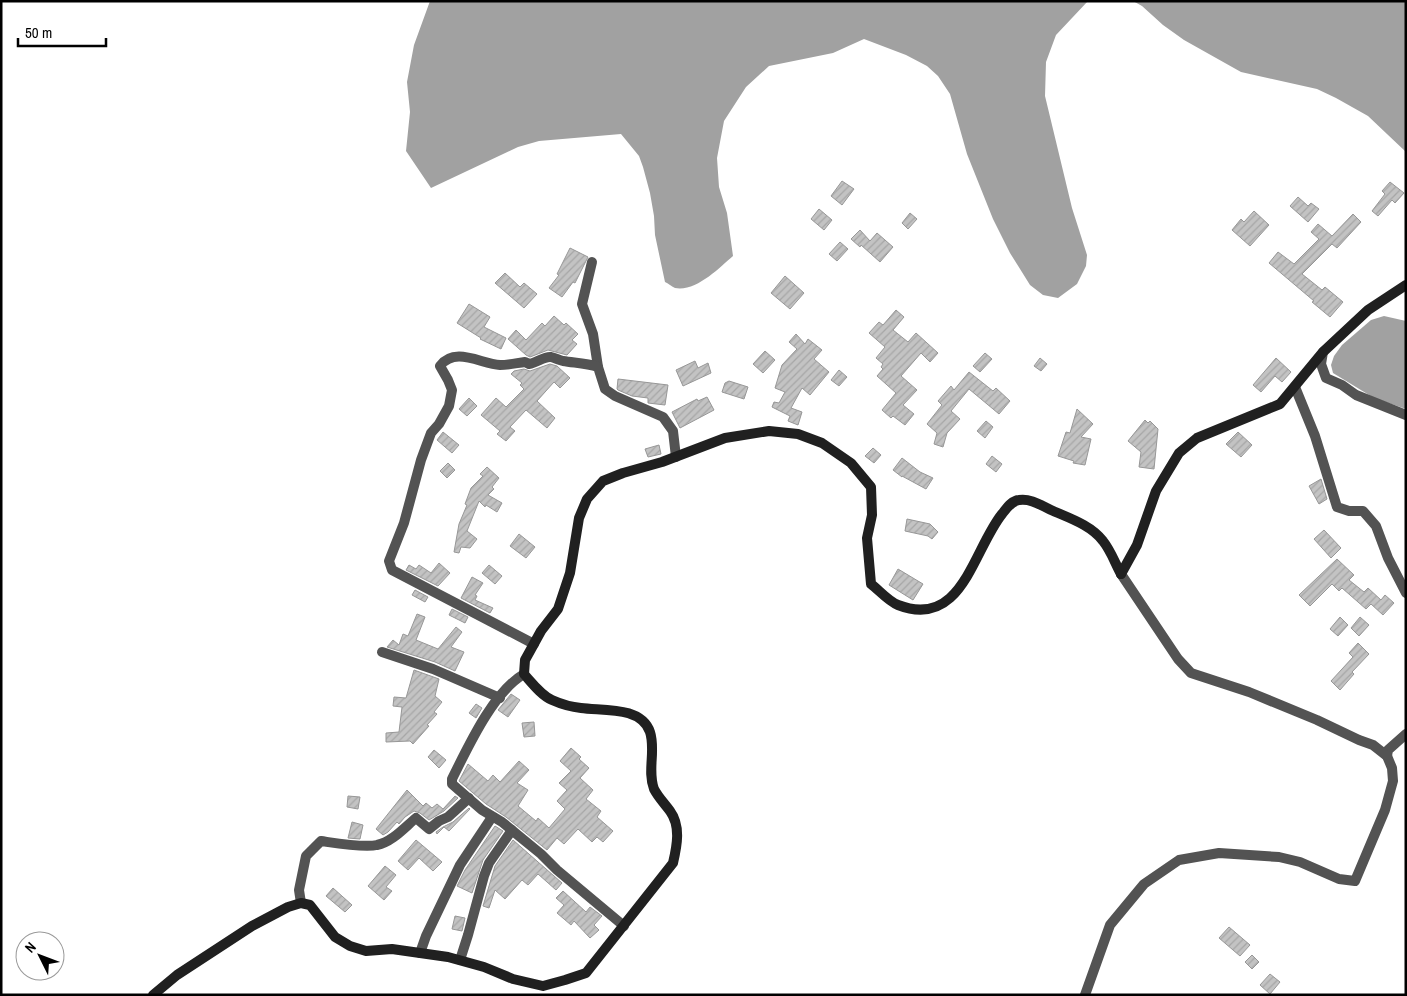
<svg xmlns="http://www.w3.org/2000/svg" width="1407" height="996" viewBox="0 0 1407 996" font-family="'Archivo Narrow',sans-serif">
  <style>
    .water { fill: #a1a1a1 }
    .building { fill: url(#building-hatch); stroke: #979797 }
    .lines { fill: none; stroke-linecap: round; stroke-linejoin: round }
    .street { stroke: #535353; stroke-width: 10 }
    .secondary { stroke: #202020; stroke-width: 10 }
  </style>
  <defs>
    <pattern id="building-hatch" width="6" height="6" patternUnits="userSpaceOnUse" patternTransform="scale(1.25)"><rect width="6" height="6" fill="#c3c3c3"/><path d="M-1 1l2-2M0 6l6-6M5 7l2-2" fill="none" stroke="#a6a6a6"/></pattern>
  </defs>
  <rect width="100%" height="100%" fill="#fff"/>
  <!-- water -->
  <g class="water">
    <path d="M430,1H1088L1056,35L1046,62L1045,96L1072,208L1087,255L1086,266L1077,284L1058,298L1043,295L1030,285L1010,253L993,219L967,154L950,94L938,76L927,66L906,55L864,39L833,53L769,66L746,87L724,121L717,158L719,187L727,213L733,256C719,268 696,292 675,288C672,287 668,283 665,282L655,235L654,216L650,193L643,167L639,156L621,134L539,141L518,147L431,188L406,151L410,112L407,82L414,45Z"/>
    <path d="M1133,1H1406V152L1368,116L1336,98L1317,89L1241,72L1184,40L1163,25L1142,6Z"/>
    <path d="M1384,316L1406,321V409L1374,398L1333,373L1331,365L1334,356L1342,345L1371,320Z"/>
  </g>
  <!-- building -->
  <g class="building">
    <path d="M842,181L854,189L842,205L831,196Z"/>
    <path d="M1390,182L1404,193L1395,203L1392,200L1378,216L1372,211L1385,194L1382,191Z"/>
    <path d="M1298,197L1308,206L1311,203L1319,209L1308,222L1290,206Z"/>
    <path d="M819,209L832,220L824,230L811,219Z"/>
    <path d="M1254,211L1269,225L1250,246L1232,230L1241,219L1244,222Z"/>
    <path d="M910,213L917,219L908,229L902,223Z"/>
    <path d="M1353,214L1361,222L1337,248L1332,244L1302,274L1322,290L1325,287L1343,302L1330,317L1312,302L1314,301L1269,263L1278,252L1294,264L1319,239L1311,232L1318,224L1332,236Z"/>
    <path d="M860,230L870,241L877,233L893,247L880,262L861,245L860,247L851,239Z"/>
    <path d="M840,242L848,249L837,261L829,254Z"/>
    <path d="M570,248L588,257L575,283L573,282L562,297L549,288L559,275L557,274Z"/>
    <path d="M505,273L520,287L524,283L537,294L524,308L495,283Z"/>
    <path d="M785,276L804,293L790,309L771,293Z"/>
    <path d="M469,304L490,317L484,327L506,338L501,349L480,339L481,338L457,323Z"/>
    <path d="M896,310L904,317L893,330L908,342L916,333L938,353L930,362L921,353L901,376L917,390L903,405L914,414L905,425L893,416L891,418L882,410L896,393L877,376L883,369L881,367L883,364L876,358L885,347L869,333L879,322L883,325Z"/>
    <path d="M554,316L564,325L566,323L578,334L572,340L577,344L567,355L548,350L530,357L526,355L508,339L516,330L526,340L542,323L545,326Z"/>
    <path d="M796,334L805,344L808,339L822,350L814,359L829,372L810,395L802,388L791,408L802,412L798,425L788,421L790,416L772,407L774,402L779,403L785,392L775,388L782,365L797,349L789,342Z"/>
    <path d="M765,351L775,360L763,373L753,364Z"/>
    <path d="M985,353L992,359L980,372L973,366Z"/>
    <path d="M1040,358L1047,364L1041,371L1034,366Z"/>
    <path d="M1276,358L1291,372L1282,382L1275,376L1261,392L1253,385Z"/>
    <path d="M695,361L698,368L708,363L711,373L683,386L676,370Z"/>
    <path d="M550,364L557,366L570,378L560,388L554,382L537,401L555,418L547,428L526,410L510,427L515,431L506,441L497,434L500,431L481,415L496,398L506,407L524,389L520,385L522,383L511,374L514,371L524,369L530,371Z"/>
    <path d="M839,370L847,377L839,386L831,380Z"/>
    <path d="M969,372L993,391L996,388L1010,401L999,414L969,389L951,411L960,419L947,433L943,447L934,444L937,433L927,424L942,405L938,401L951,386L954,390Z"/>
    <path d="M618,379L668,385L665,405L648,403V398L632,396L618,390L617,389Z"/>
    <path d="M729,381L748,387L744,399L722,392L725,383Z"/>
    <path d="M707,397L714,410L680,428L672,412L697,399L698,401Z"/>
    <path d="M469,398L477,406L467,416L459,409Z"/>
    <path d="M1077,409L1093,424L1081,437L1091,439L1085,465L1073,463L1074,461L1058,456L1066,432L1070,433Z"/>
    <path d="M1145,420L1148,423L1150,421L1158,429L1154,469L1139,467L1141,452L1128,441Z"/>
    <path d="M986,421L993,427L985,438L977,431Z"/>
    <path d="M443,432L459,445L452,453L437,440Z"/>
    <path d="M1238,432L1252,445L1241,457L1226,444Z"/>
    <path d="M659,445L661,454L648,457L645,449Z"/>
    <path d="M873,448L881,455L874,463L865,456Z"/>
    <path d="M992,456L1002,464L996,472L986,464Z"/>
    <path d="M902,458L920,472L933,478L926,489L902,476V477L893,470Z"/>
    <path d="M448,463L455,470L447,478L440,471Z"/>
    <path d="M487,467L499,478L492,487L494,489L488,495L502,503L497,512L486,505L485,507L479,501L467,531L477,539L470,548L461,547L459,553L454,552L459,524L467,505L465,504L471,488L483,476L480,474Z"/>
    <path d="M1321,479L1327,499L1319,504L1309,486Z"/>
    <path d="M907,519L930,524L938,532L932,539L928,536L905,531Z"/>
    <path d="M1324,530L1341,548L1331,558L1314,539Z"/>
    <path d="M519,534L535,547L526,558L510,546Z"/>
    <path d="M1337,559L1354,575L1349,580L1364,592L1368,588L1381,600L1385,595L1394,603L1383,615L1371,604L1366,609L1342,588L1339,591L1332,584L1310,606L1299,595Z"/>
    <path d="M439,563L450,573L438,586L406,570L409,565L416,569L419,565L431,573Z"/>
    <path d="M489,565L502,576L495,584L482,573Z"/>
    <path d="M898,569L923,584L913,600L889,585Z"/>
    <path d="M472,577L483,583L475,595L477,596L475,600L493,608L490,613L461,598Z"/>
    <path d="M415,590L428,597L425,602L412,595Z"/>
    <path d="M452,609L468,617L465,623L449,615Z"/>
    <path d="M417,614L425,617L416,640L438,649L456,627L462,632L451,647L464,652L455,671L435,662L387,647L393,640L399,645L403,634L408,636Z"/>
    <path d="M1340,617L1348,625L1338,636L1330,629Z"/>
    <path d="M1360,617L1369,625L1359,636L1351,628Z"/>
    <path d="M1358,643L1369,654L1352,672L1354,674L1340,690L1331,681L1353,657L1349,653Z"/>
    <path d="M414,670L439,679L435,696L442,702L434,712L437,714L427,725L429,726L413,744L410,741L386,742V733L399,732L402,707L393,706L394,697L406,698Z"/>
    <path d="M511,694L520,700L508,717L498,710Z"/>
    <path d="M476,704L482,708L476,718L469,713Z"/>
    <path d="M534,722L535,736L524,737L522,723Z"/>
    <path d="M571,748L581,757L579,759L589,768L580,778L593,790L586,799L601,811L597,817L613,831L603,842L597,837L592,842L578,829L564,844L557,838L547,850L506,817L486,804L459,781L468,764L488,781L493,775L500,782L519,761L529,770L517,783L528,790L518,806L536,821L538,818L549,828L565,809L557,801L567,790L559,783L571,771L560,761Z"/>
    <path d="M434,750L446,760L439,768L428,757Z"/>
    <path d="M407,790L423,806L426,803L432,808L437,804L443,809L455,796L458,798L444,811L429,820L420,813L414,811L405,817L399,824L397,822L388,832L383,835L376,829Z"/>
    <path d="M348,796L360,797L358,809L347,807Z"/>
    <path d="M469,808L470,809L449,831L444,827L437,834L436,832L443,827L453,822Z"/>
    <path d="M352,822L363,825L360,839L348,838Z"/>
    <path d="M495,826L503,831L483,860L472,893L457,886L465,870Z"/>
    <path d="M416,840L442,862L433,871L419,858L408,870L398,861Z"/>
    <path d="M513,840L562,883L556,890L538,874L528,885L522,880L505,899L495,890L489,908L483,906L495,866Z"/>
    <path d="M385,866L396,875L386,887L392,891L384,900L368,886Z"/>
    <path d="M333,888L352,905L345,912L326,896Z"/>
    <path d="M563,891L586,912L590,907L602,916L594,925L599,930L590,938L574,921L571,925L557,913L564,905L556,898Z"/>
    <path d="M455,916L465,918L462,931L452,929Z"/>
    <path d="M1229,927L1250,945L1240,956L1219,938Z"/>
    <path d="M1252,955L1259,962L1252,969L1245,962Z"/>
    <path d="M1270,974L1280,982L1270,994L1260,985Z"/>
  </g>
  <g class="lines">
    <!-- street -->
    <g class="street">
      <path d="M592,262L582,304L593,334L598,367"/>
      <path d="M1323,352L1321,364L1326,378L1342,385L1356,395L1406,415"/>
      <path d="M1295,387L1315,436L1337,507L1349,511H1363L1376,526L1388,558L1406,593"/>
      <path d="M534,644L392,570L389,561L404,523L421,460L431,433L439,424L449,406L452,390L448,380L440,366C455,346 481,364 500,365C508,365 517,363 525,362L529,364C537,363 544,356 551,357C555,358 559,360 563,361C575,363 586,363 598,367L605,389L615,396L663,417L673,431L676,457"/>
      <path d="M382,652L433,669L500,698"/>
      <path d="M524,674C493,692 468,747 452,779V784L482,810L502,822L541,854L557,870L624,926"/>
      <path d="M1387,756L1388,750L1406,734"/>
      <path d="M301,903L299,890L306,856L321,841C335,843 364,848 377,845C392,842 404,828 416,818L429,829L439,821L448,817L469,798"/>
      <path d="M420,953L426,936L460,865L492,817"/>
      <path d="M460,960L468,935L484,876L489,863L512,830"/>
      <path d="M1085,995L1110,925L1144,884L1179,860L1219,853L1279,857L1300,862L1339,879L1355,881L1385,810L1393,781L1392,768L1387,756L1373,745L1359,740L1317,720L1249,692L1191,673L1178,659L1121,574"/>
    </g>
    <!-- secondary -->
    <g class="secondary">
      <path d="M1121,574L1137,545L1156,491L1179,453L1197,438L1280,404L1323,352L1368,310L1406,285"/>
      <path d="M153,995L177,975L252,926L288,907L301,903L310,905L335,937L350,946L366,951L392,949L448,957L484,967L513,979L543,986L565,980L586,973L673,863C677,846 681,826 670,811C665,804 658,797 654,789C647,771 656,750 650,732C641,706 603,711 581,708C571,707 561,704 552,700C541,695 532,683 524,674L525,660L530,651L541,631L558,609L570,573L579,518L587,499L603,481L623,473L662,462L725,438L769,431L798,434L822,443L851,463L871,487L872,515L867,538L871,584C879,590 888,601 898,605C962,630 973,550 1002,514C1007,508 1011,501 1019,500C1031,498 1042,506 1051,510C1069,518 1091,525 1103,541C1111,551 1115,563 1121,574"/>
    </g>
  </g>
  <!-- border -->
  <rect width="1407" height="996" fill="none" stroke="#000000" stroke-width="5"/>
  <!-- north arrow -->
  <g transform="translate(40 956) rotate(312)"><circle r="24" fill="#ffffff" stroke="#999999"/>
  <path d="M0-4L9 19L0 12L-9 19Z" fill="#000000"/>
  <text y="-8" font-size="14" font-weight="bold" text-anchor="middle" fill="#000000">N</text>
  </g>
  <!-- scale -->
  <path d="M18 38v8h88v-8" fill="none" stroke="#000000" stroke-width="2.5"/>
  <text x="25" y="38" font-size="15" fill="#000000" stroke="#ffffff" stroke-width="4" paint-order="stroke">50 m</text>
</svg>
